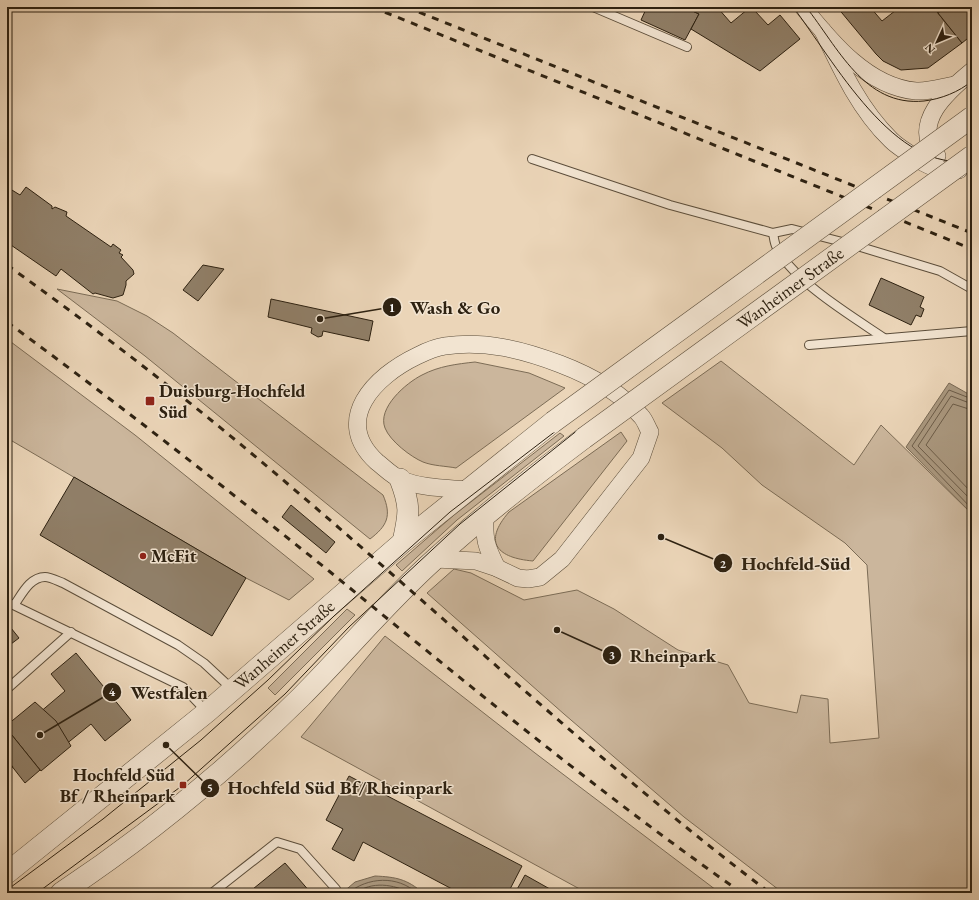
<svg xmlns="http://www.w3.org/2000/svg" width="979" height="900" viewBox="0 0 979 900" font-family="'EB Garamond',serif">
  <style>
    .green { fill: #cbb69c; stroke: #7c6c56 }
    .water { fill: #aa987f; stroke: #786853 }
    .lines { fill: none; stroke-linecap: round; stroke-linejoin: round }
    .shore { stroke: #6c5c48; stroke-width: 1 }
    .building { fill: #907f68; stroke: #2d2111 }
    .service-casing { stroke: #5c4e3b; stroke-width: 10 }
    .minor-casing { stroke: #5c4e3b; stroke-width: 18 }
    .tertiary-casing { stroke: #5c4e3b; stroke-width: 22 }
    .service { stroke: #f2e4d1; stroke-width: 8 }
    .minor { stroke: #f2e4d1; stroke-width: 17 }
    .tertiary { stroke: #f2e4d1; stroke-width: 21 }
    .tram { stroke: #2d2111; stroke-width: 1 }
    .rail { stroke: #2d2111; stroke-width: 3; stroke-dasharray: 7 7; stroke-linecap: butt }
    .tertiary-bridge-casing { stroke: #5c4e3b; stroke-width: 22; stroke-linecap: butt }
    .tertiary-bridge { stroke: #f2e4d1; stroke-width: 21 }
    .poi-dot { fill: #8f2418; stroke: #f2e4d1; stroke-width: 1.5 }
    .labels { text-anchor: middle; stroke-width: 3; stroke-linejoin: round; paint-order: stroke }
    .street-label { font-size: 18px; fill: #2d2111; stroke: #f2e4d1 }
    .poi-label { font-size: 18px; font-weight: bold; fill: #2d2111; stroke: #f2e4d1; text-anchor: start }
    .leader { fill: none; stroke: #2d2111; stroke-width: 1.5 }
    .callout-dot { fill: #2d2111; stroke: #f2e4d1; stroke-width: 1.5 }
    .mark-label { font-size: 12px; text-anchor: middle; font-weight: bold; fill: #fff }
    .callout-label { font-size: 19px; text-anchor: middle; font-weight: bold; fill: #2d2111; stroke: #f2e4d1; stroke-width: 3; stroke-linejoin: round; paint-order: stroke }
  </style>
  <rect width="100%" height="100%" fill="#ebd5b8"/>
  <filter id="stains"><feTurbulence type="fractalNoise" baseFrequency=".005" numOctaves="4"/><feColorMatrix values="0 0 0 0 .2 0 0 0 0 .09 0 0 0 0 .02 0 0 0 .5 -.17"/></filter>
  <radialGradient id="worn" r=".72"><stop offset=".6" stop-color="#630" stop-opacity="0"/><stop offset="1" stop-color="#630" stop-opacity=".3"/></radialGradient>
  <!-- green -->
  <g class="green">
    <path d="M57,289L117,301L147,316L173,333L383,495C392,516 387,526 370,539L145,356Z"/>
    <path d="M7,339L135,435L314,579L289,600L246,578L7,438Z"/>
    <path d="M721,361L854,465L881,425L972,514V893H783L684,817L564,714L427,593L454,569L471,573L524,600L577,590L614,609L678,650L728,665L749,703L797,713L801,695L828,699L830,743L879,738L867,565L845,543L762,485L722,448L662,403Z"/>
    <path d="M475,362L529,373L565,388L456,468C446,466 433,466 423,462C411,457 390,441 385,428C377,408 406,383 422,375C439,366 457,364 475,362Z"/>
    <path d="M621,432L627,441L533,561C498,558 482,543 509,512Z"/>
    <path d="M560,433L564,436L457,520L402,571L396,565L454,515Z"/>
    <path d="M347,609L355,615L275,695L268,688Z"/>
    <path d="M385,636L535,753L720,893H587L301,737Z"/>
  </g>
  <!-- water -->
  <g class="water">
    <path d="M949,383L972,396V514L906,447Z"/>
    <path d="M375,876C396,877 407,879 423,893H342L355,882Z"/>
  </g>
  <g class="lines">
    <!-- shore -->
    <g class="shore">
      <path d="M972,399L949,390L912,446L972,509"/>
      <path d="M972,404L951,396L918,446L972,501"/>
      <path d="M972,410L953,404L926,445L972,493"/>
      <path d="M348,893C368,877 397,875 417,893"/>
      <path d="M356,893C371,881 394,884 410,893"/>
    </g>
  </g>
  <!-- building -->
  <g class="building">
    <path d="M647,7H684L699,14L685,40L641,20Z"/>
    <path d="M684,7H717L731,23L748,9L755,11L768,25L780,15L800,39L760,71L691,29L699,14Z"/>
    <path d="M837,7H870L882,21L900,7H933L962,43L928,68L901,70L883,61L876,54Z"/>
    <path d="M946,7H972V35L962,43L938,13Z"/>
    <path d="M7,187L20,195L26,187L52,206V209L55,207L67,212L66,216L111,247L113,244L121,250L119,253L123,255L121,257L133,270L134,274L126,281V285L123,295L113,298L95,293L93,294L61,269L56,276L8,243L7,245Z"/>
    <path d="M203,265L224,269L198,301L183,290Z"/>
    <path d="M881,278L924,297L920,307L924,309L921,317L916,315L911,325L869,305Z"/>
    <path d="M271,299L373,321L369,341L323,331L322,336L318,337L311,333L312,328L268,317Z"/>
    <path d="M74,477L246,578L212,636L40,535Z"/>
    <path d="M291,505L335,542L326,553L282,517Z"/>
    <path d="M7,623L19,638L7,647Z"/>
    <path d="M76,653L131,720L105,741L91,724L65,745L39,713L65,691L51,674Z"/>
    <path d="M35,702L56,721L71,746L41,771L7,729V725Z"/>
    <path d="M7,729L40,770L25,783L7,760Z"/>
    <path d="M7,760L13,767L7,771Z"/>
    <path d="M349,776L522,866L508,893H450L452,889L363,842L354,861L332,849L343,829L326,820Z"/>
    <path d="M285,863L311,893H248Z"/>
    <path d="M525,875L557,893H515Z"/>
  </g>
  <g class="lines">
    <defs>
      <g id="service">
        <path d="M593,7L687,47"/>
        <path d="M532,159L670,205L773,233"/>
        <path d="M884,338C853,317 793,281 777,248C774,243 774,237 773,233L792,229L854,245L940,271L972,289"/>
        <path d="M809,345L972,331"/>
        <path d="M7,602L183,687L206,711"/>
        <path d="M15,604C22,594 30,577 45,577C50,577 58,581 63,583L178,645L204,663L232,689"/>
        <path d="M7,689L71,632"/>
        <path d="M212,893L277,842L300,849L336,889"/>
      </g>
      <g id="minor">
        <path d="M803,7C831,42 868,87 916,91C928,92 943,87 955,85"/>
        <path d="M823,31C841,69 860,110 891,140C897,146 904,150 911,155C924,164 942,174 959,170"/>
        <path d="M937,156C910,123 948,91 972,71"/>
        <path d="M485,516C484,540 486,546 497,568"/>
        <path d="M435,559L476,561L497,568L518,578L528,579L540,577L562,559L641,458L650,432C647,427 645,420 641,416C620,392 589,375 560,364C523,350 485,340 445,346C436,347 425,352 417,356C375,376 331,420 377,462C385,468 392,476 402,480C422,488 445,488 467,490"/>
      </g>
      <g id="tertiary">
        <path d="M400,479C411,507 409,514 403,542"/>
        <path id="s1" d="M7,873L207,712L403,542L553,422"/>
        <path d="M61,893C147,836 228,769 301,697C346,652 387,602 435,559C482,516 532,477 584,438"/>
      </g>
    </defs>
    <!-- service casing -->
    <use href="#service" class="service-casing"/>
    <!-- minor casing -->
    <use href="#minor" class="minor-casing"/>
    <!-- tertiary casing -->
    <use href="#tertiary" class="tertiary-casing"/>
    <!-- service -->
    <use href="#service" class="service"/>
    <!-- minor -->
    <use href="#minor" class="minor"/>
    <!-- tertiary -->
    <use href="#tertiary" class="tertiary"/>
    <!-- tram -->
    <g class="tram">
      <path d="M793,7C833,59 895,176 972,160"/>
      <path d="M806,7C838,47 864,107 924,101C941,99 959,92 972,81"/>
      <path d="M7,890L103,819L201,740L268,680L334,616L450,512L561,427L972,128"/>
      <path d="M37,893L183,785L285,694L349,627L460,524L574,433L972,144"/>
    </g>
    <!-- rail -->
    <g class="rail">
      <path d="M372,7L972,249"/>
      <path d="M406,7L972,233"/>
      <path d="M7,265C91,325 172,387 251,453C425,598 589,756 770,893"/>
      <path d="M7,322C116,402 223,486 329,571C464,681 599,793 742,893"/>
    </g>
    <defs>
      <g id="tertiary-bridge">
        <path d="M553,422L972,117"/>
        <path id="s2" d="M584,438L972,156"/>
      </g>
    </defs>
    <!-- tertiary-bridge casing -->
    <use href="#tertiary-bridge" class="tertiary-bridge-casing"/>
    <!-- tertiary-bridge -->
    <use href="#tertiary-bridge" class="tertiary-bridge"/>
  </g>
  <!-- markers -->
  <g class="poi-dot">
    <rect x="145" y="396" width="10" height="10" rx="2"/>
    <circle cx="143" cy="556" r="4"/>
    <rect x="179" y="781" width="8" height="8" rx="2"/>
  </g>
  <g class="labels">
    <!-- street labels -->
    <g class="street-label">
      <text dy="6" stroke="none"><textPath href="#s2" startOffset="255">Wanheimer Straße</textPath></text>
      <text dy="6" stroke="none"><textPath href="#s1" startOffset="359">Wanheimer Straße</textPath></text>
    </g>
    <!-- poi labels -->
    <g class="poi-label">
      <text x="159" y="397">Duisburg-Hochfeld<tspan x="159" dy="21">Süd</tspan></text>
      <text x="151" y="562">McFit</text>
      <text x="175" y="781" text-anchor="end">Hochfeld Süd<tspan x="175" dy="21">Bf / Rheinpark</tspan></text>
    </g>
  </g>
  <!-- callouts -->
  <path class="leader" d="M320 319L392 307M661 537L723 563M557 630L612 655M40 735L112 692M166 745L210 788"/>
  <g class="callout-dot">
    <circle cx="320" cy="319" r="4"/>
    <circle cx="661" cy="537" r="4"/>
    <circle cx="557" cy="630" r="4"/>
    <circle cx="40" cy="735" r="4"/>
    <circle cx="166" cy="745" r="4"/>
    <circle cx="392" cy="307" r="10"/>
    <circle cx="723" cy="563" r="10"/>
    <circle cx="612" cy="655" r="10"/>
    <circle cx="112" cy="692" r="10"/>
    <circle cx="210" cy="788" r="10"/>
  </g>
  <g class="mark-label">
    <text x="392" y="312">1</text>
    <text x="723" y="568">2</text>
    <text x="612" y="659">3</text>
    <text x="112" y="696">4</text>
    <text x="210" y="792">5</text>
  </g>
  <g class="callout-label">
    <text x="455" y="314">Wash &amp; Go</text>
    <text x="796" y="570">Hochfeld-Süd</text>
    <text x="673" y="662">Rheinpark</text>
    <text x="169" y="699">Westfalen</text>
    <text x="340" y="794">Hochfeld Süd Bf/Rheinpark</text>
  </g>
  <!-- margin -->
  <rect width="979" height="900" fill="none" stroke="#ebd5b8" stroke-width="24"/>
  <rect x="8" y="8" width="963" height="884" fill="none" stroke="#2d2111" stroke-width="2"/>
  <rect x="12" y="12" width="955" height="876" fill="none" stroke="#2d2111"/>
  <!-- north arrow -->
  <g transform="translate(937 42) rotate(226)" stroke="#f2e4d1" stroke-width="3" paint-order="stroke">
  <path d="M0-3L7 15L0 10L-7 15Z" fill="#2d2111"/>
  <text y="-6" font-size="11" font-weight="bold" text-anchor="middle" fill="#2d2111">N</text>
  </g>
  <rect width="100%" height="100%" filter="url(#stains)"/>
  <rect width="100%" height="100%" fill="url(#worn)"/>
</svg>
